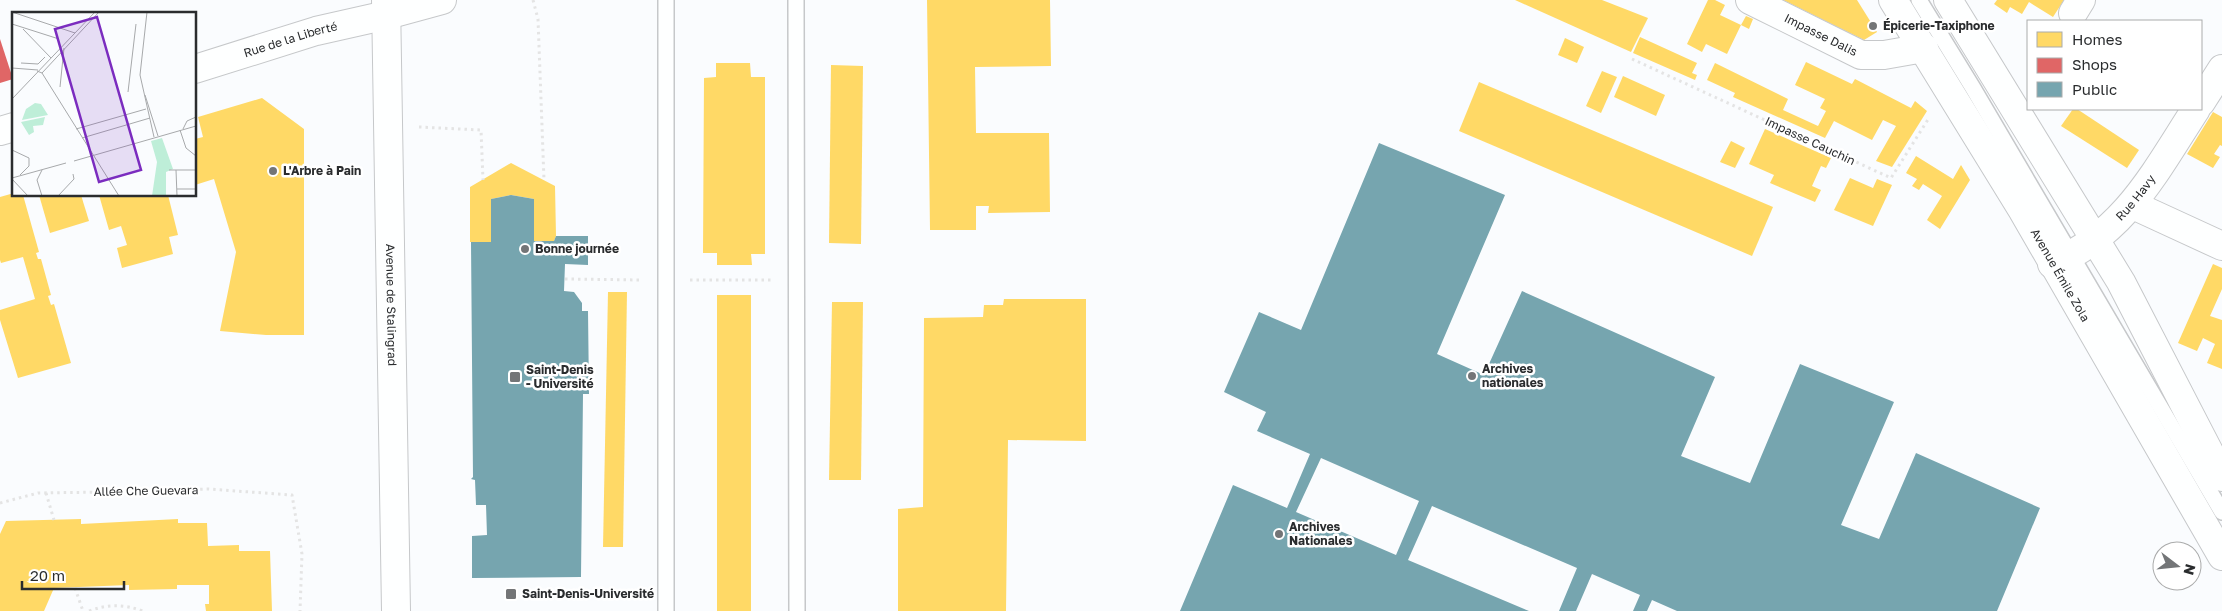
<svg xmlns="http://www.w3.org/2000/svg" width="2222" height="611" viewBox="0 0 2222 611" font-family="'Golos Text',sans-serif">
  <style>
    .homes { fill: #ffd966 }
    .shops { fill: #e06666 }
    .public { fill: #76a5af; fill-rule: evenodd }
    .lines { fill: none; stroke-linecap: round; stroke-linejoin: round }
    .service-casing { stroke: #c6c8ca; stroke-width: 18 }
    .minor-casing { stroke: #c6c8ca; stroke-width: 30 }
    .tertiary-casing { stroke: #c6c8ca; stroke-width: 30 }
    .primary-casing { stroke: #c6c8ca; stroke-width: 30 }
    .path { stroke: #e4e4e4; stroke-width: 3; stroke-dasharray: 2.5 4; stroke-linecap: butt }
    .service { stroke: #feffff; stroke-width: 15 }
    .minor { stroke: #feffff; stroke-width: 28 }
    .tertiary { stroke: #feffff; stroke-width: 28 }
    .primary { stroke: #feffff; stroke-width: 28 }
    .poi-dot { fill: #737577; stroke: #fff; stroke-width: 2 }
    .labels { text-anchor: middle; stroke-width: 5; stroke-linejoin: round; paint-order: stroke }
    .poi-label { font-size: 12px; font-weight: bold; fill: #2a2c2e; stroke: #fff; text-anchor: start }
    .street-label { font-size: 12px; fill: #2a2c2e; stroke: #fff }
    .inset-road { fill: none; stroke: #a7a9ab; stroke-width: 1 }
    .view { fill: #7b2cbf; fill-opacity: 0.15; stroke: #7b2cbf; stroke-width: 2.5 }
    .inset-edge { fill: none; stroke: #2a2c2e; stroke-width: 2.5 }
  </style>
  <rect width="100%" height="100%" fill="#fafcfe"/>
  <!-- homes -->
  <g class="homes">
    <path d="M927,0H1050L1051,66L975,67L976,133H1049L1050,212L988,213L989,206H976V230H930Z"/>
    <path d="M1515,0H1602L1648,18L1631,52Z"/>
    <path d="M1708,0H1715L1725,5L1720,15L1741,25L1727,54L1706,44L1702,52L1687,44Z"/>
    <path d="M1783,0H1857L1877,32L1864,40Z"/>
    <path d="M1997,0H2064L2053,17L2029,2L2022,14L2010,7L2007,13L1994,4Z"/>
    <path d="M1746,16L1753,19L1749,29L1741,25Z"/>
    <path d="M1640,37L1697,63L1692,73L1697,75L1695,80L1633,53Z"/>
    <path d="M1565,38L1584,47L1577,63L1558,55Z"/>
    <path d="M1806,62L1852,84L1855,79L1911,108L1915,101L1927,111L1892,167L1876,161L1896,126L1883,120L1872,140L1834,121L1825,138L1733,97L1735,93L1707,80L1715,63L1788,99L1783,110L1818,126L1826,111L1820,108L1825,99L1795,85Z"/>
    <path d="M716,63H750L751,77H765V254H751L752,265H717V253H703L704,78L716,77Z"/>
    <path d="M831,65L863,66L861,244L829,243Z"/>
    <path d="M1602,71L1617,77L1601,113L1586,106Z"/>
    <path d="M1623,76L1665,95L1656,116L1614,97Z"/>
    <path d="M1479,82L1773,207L1752,256L1459,131Z"/>
    <path d="M262,98L304,129V335H266L220,331L236,252L214,179L195,185V139L203,137L198,117Z"/>
    <path d="M2073,109H2077L2139,150L2127,168L2061,126Z"/>
    <path d="M2213,112L2222,117V146L2220,145L2214,154L2220,157L2213,168L2187,154Z"/>
    <path d="M1765,129L1831,158L1826,168L1821,166L1812,186L1821,190L1815,202L1770,183L1774,175L1749,164Z"/>
    <path d="M1731,141L1745,148L1735,168L1720,162Z"/>
    <path d="M1916,156L1953,179L1961,165L1970,180L1940,229L1927,220L1942,196L1923,184L1919,190L1912,186L1917,179L1906,173Z"/>
    <path d="M511,163L555,186L556,236L554,241H534V199L511,195L491,199V242H470V187Z"/>
    <path d="M1850,178L1873,188L1877,179L1892,185L1873,226L1834,210Z"/>
    <path d="M14,193V195H23L39,252L36,253L38,259H41L51,295L48,296L51,305L54,304L71,363L18,378L0,320V310L35,299L23,257L1,263L0,260V197Z"/>
    <path d="M39,195H81L89,221L50,233Z"/>
    <path d="M99,195H168L178,235L169,237L173,254L122,268L117,248L127,245L121,226L109,230Z"/>
    <path d="M2213,264L2222,268V289L2210,316L2222,320V369L2207,363L2215,344L2203,338L2197,351L2178,343Z"/>
    <path d="M608,292H627L623,547H603Z"/>
    <rect x="717" y="295" width="34" height="316"/>
    <path d="M1004,299H1086V441L1008,440L1006,611H898V509L923,507L924,318L983,317L984,305H1003Z"/>
    <path d="M832,302H863L861,480H829Z"/>
    <path d="M81,519V524L178,519V523H207L208,546L239,545V551H270L272,611H206L205,604H209V585H177V589L129,590V585L54,588L44,611H0V534L6,521Z"/>
  </g>
  <!-- shops -->
  <path class="shops" d="M0,39L13,79L0,83Z"/>
  <!-- public -->
  <g class="public">
    <path d="M1379,143L1505,195L1437,354L1484,375L1522,291L1715,377L1681,456L1750,483L1800,364L1894,402L1841,525L1879,539L1916,453L2040,508L1997,611H1677L1652,600L1647,611H1633L1640,595L1592,574L1576,611H1559L1577,568L1432,506L1408,560L1529,611H1180L1233,485L1287,508L1310,454L1257,431L1266,412L1224,392L1259,312L1301,330ZM1321,458L1419,501L1396,555L1296,512Z"/>
    <path d="M511,195L534,199V241H554L556,236H588V265L565,264L564,291L574,292L582,303V311H588L589,394H583L581,577L472,578V536L487,535L486,505H476L475,480L471,479L473,477L471,242H491V199Z"/>
  </g>
  <g class="lines">
    <defs>
      <g id="service">
        <path d="M666,0V611"/>
        <path d="M796,0L797,611"/>
        <path d="M1919,0L1973,88L2222,512"/>
      </g>
      <g id="minor">
        <path id="s1" d="M1750,0L1861,55H1884L1924,48"/>
        <path d="M2073,13L2081,0"/>
        <path id="s2" d="M195,69L316,31L387,15L442,0"/>
        <path d="M2201,102L2222,69"/>
        <path d="M0,131L14,127"/>
        <path d="M2133,205L2222,246"/>
        <path id="s3" d="M2052,264C2125,233 2155,172 2196,109"/>
      </g>
      <g id="tertiary">
        <path id="s4" d="M1893,0L2023,211L2222,556"/>
        <path d="M1948,0L2121,282L2222,477"/>
      </g>
      <g id="primary">
        <path id="s5" d="M386,0L396,611"/>
      </g>
    </defs>
    <!-- service casing -->
    <use href="#service" class="service-casing"/>
    <!-- minor casing -->
    <use href="#minor" class="minor-casing"/>
    <!-- tertiary casing -->
    <use href="#tertiary" class="tertiary-casing"/>
    <!-- primary casing -->
    <use href="#primary" class="primary-casing"/>
    <!-- path -->
    <g class="path">
      <path d="M533,0L538,19L544,180"/>
      <path d="M1632,59L1891,178L1929,118"/>
      <path d="M419,127L481,130L483,180"/>
      <path d="M565,279L642,280"/>
      <path d="M690,280H771"/>
      <path d="M46,493L54,520"/>
      <path d="M0,503L38,493L106,492L208,489L292,495L302,554L300,611"/>
      <path d="M75,588L83,611"/>
      <path d="M89,611C108,604 123,604 143,611"/>
    </g>
    <!-- service -->
    <use href="#service" class="service"/>
    <!-- minor -->
    <use href="#minor" class="minor"/>
    <!-- tertiary -->
    <use href="#tertiary" class="tertiary"/>
    <!-- primary -->
    <use href="#primary" class="primary"/>
  </g>
  <!-- markers -->
  <g class="poi-dot">
    <circle cx="1873" cy="26" r="5"/>
    <circle cx="273" cy="171" r="5"/>
    <circle cx="525" cy="249" r="5"/>
    <circle cx="1472" cy="376" r="5"/>
    <rect x="509" y="371" width="12" height="12" rx="2.5"/>
    <circle cx="1279" cy="534" r="5"/>
    <rect x="505" y="588" width="12" height="12" rx="2.5"/>
  </g>
  <g class="labels">
    <!-- poi labels -->
    <g class="poi-label">
      <text x="1883" y="30">Épicerie-Taxiphone</text>
      <text x="283" y="175">L'Arbre à Pain</text>
      <text x="535" y="253">Bonne journée</text>
      <text x="1482" y="373">Archives<tspan x="1482" dy="14">nationales</tspan></text>
      <text x="526" y="374">Saint-Denis<tspan x="526" dy="14">- Université</tspan></text>
      <text x="1289" y="531">Archives<tspan x="1289" dy="14">Nationales</tspan></text>
      <text x="522" y="598">Saint-Denis-Université</text>
    </g>
    <!-- street labels -->
    <g class="street-label">
      <text dy="4" stroke="none"><textPath href="#s1" startOffset="79">Impasse Dalis</textPath></text>
      <text dy="4" stroke="none"><textPath href="#s2" startOffset="100">Rue de la Liberté</textPath></text>
      <text transform="translate(1810 141) rotate(25)" y="4">Impasse Cauchin</text>
      <text dy="4" stroke="none"><textPath href="#s3" startOffset="108">Rue Havy</textPath></text>
      <text dy="4" stroke="none"><textPath href="#s4" startOffset="322">Avenue Émile Zola</textPath></text>
      <text dy="4" stroke="none"><textPath href="#s5" startOffset="305">Avenue de Stalingrad</textPath></text>
      <text transform="translate(146 491) rotate(-1)" y="4">Allée Che Guevara</text>
    </g>
  </g>
  <!-- overview -->
  <g transform="translate(12 12)">
    <rect width="184" height="184" fill="#fafcfe"/>
    <path d="M23,91L29,92L36,103L10,108L14,97ZM33,105L31,113L21,114L22,120L17,123L9,110ZM150,126L161,157L154,160V184H140L145,150L139,129Z" fill="#beeed8"/>
    <path class="inset-road" d="M0,0L63,21M135,0L128,63L142,125M0,12L47,27M11,17L39,46M9,51L26,52L33,45M0,56L26,58M25,59L30,61L107,184M30,61L87,0M48,75L52,36M116,80L124,12M133,83L146,124M0,87L83,0M64,117L134,97M171,117L175,109L184,105M168,118L174,136L184,144M70,126L138,106M0,138L17,146V154L8,163M62,149L184,114M157,158H184M164,158L165,184M0,166L54,151M0,167L16,184M165,177H184M30,184L25,168L30,158M46,184L62,167L61,162"/>
    <path class="view" d="M85,5L129,158L87,170L43,17Z"/>
    <rect width="184" height="184" class="inset-edge"/>
  </g>
  <!-- legend -->
  <rect x="2027" y="20" width="175" height="90" fill="#ffffff" stroke="#aaabab"/>
  <rect x="2037" y="32" width="25" height="15" fill="#ffd966" stroke="#aaabab"/>
  <text x="2072" y="45" font-size="15" fill="#2a2c2e">Homes</text>
  <rect x="2037" y="58" width="25" height="15" fill="#e06666" stroke="#aaabab"/>
  <text x="2072" y="70" font-size="15" fill="#2a2c2e">Shops</text>
  <rect x="2037" y="82" width="25" height="15" fill="#76a5af" stroke="#aaabab"/>
  <text x="2072" y="95" font-size="15" fill="#2a2c2e">Public</text>
  <!-- north arrow -->
  <g transform="translate(2177 566) rotate(106)"><circle r="24" fill="#ffffff" stroke="#aaabab"/>
  <path d="M0-4L9 19L0 12L-9 19Z" fill="#737577"/>
  <text y="-8" font-size="14" font-weight="bold" text-anchor="middle" fill="#2a2c2e">N</text>
  </g>
  <!-- scale -->
  <path d="M22 581v8h102v-8" fill="none" stroke="#2a2c2e" stroke-width="2.5"/>
  <text x="30" y="581" font-size="15" fill="#2a2c2e" stroke="#ffffff" stroke-width="4" paint-order="stroke">20 m</text>
</svg>
